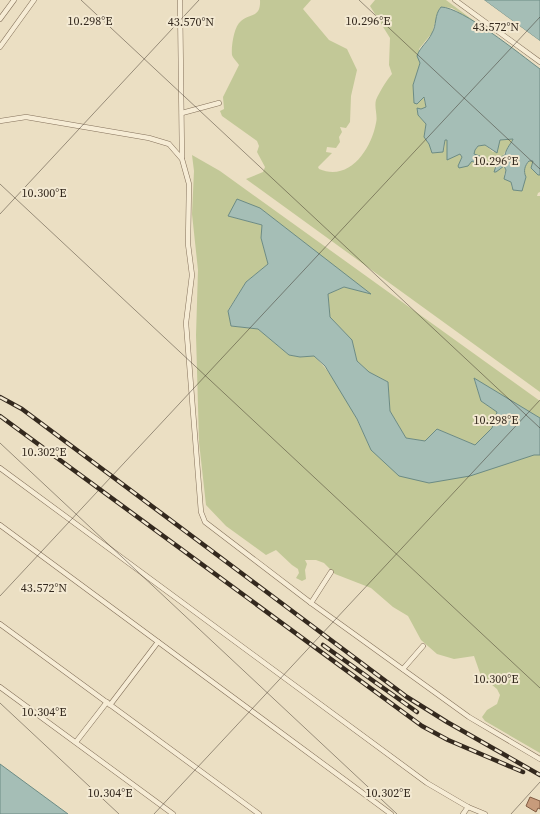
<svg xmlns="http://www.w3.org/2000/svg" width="540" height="814" viewBox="0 0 540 814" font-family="'Source Serif 4',serif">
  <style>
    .green { fill: #c2c897 }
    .water { fill: #a5beb6; stroke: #6c8b84 }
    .pier { fill: #ebdfc3 }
    .building { fill: #c79b7b; stroke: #815b42 }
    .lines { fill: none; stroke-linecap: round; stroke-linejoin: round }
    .service-casing { stroke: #84715b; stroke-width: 5.5 }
    .service { stroke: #f6ecd5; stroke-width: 4.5 }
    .rail-casing { stroke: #34291e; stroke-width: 4.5 }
    .rail { stroke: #f3e9d2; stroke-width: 2.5; stroke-dasharray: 8; stroke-linecap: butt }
    .ticks { fill: none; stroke: #34291e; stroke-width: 1; stroke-opacity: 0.45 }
    .ticks-label { font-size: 12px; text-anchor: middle; fill: #34291e; stroke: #f3e9d2; stroke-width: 4; stroke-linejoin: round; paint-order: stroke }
  </style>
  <rect width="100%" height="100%" fill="#ebdfc3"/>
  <!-- green -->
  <g class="green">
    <path d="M260,0H311L303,9L329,40L347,49L357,70L351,96L350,122L346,128L340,127L342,132L339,137L340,142L336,148L327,147L326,152L332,153L318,167L319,169C349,182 371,150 376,123C378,116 374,107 376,100C380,91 386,81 392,74L389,65L390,38L370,6L375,0H446L482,27L452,8L441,7L439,9L432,33L419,49L420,63L413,85L414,103L423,96L426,107L421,110L417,108L418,115L426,124L424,137L429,144L432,153L441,152L444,150L445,140H447V159L460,154L462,157L460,161L464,166H466L472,161L477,164L482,158L474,154L475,150L478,146L485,145L493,152L498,150L497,147L500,140L513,139C509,147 499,158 500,169L502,166L505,168L506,170L504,175L511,182L512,188L521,187L526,177C523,171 525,165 529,161L534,160V169L538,175H540V192L538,193L537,196H540V392L246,179L263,172L265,167L257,152L259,146L257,141L222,116L220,111L224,109L223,97L239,65C237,62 233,58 232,55C231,47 234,26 241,21C250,13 261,18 260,0Z"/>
    <path d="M192,155L220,171L540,401V418L474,379L481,401L497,412L492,428L475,445L437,429L425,441L406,438L390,411L388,382L369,372L357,361L352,340L330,317L328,294L344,287L369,293L260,208L228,216L262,225L261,238L268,264L246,282L228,310L231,326L258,329L289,355L300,357L314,356C339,380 357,418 371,450L540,455V753L485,721L482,717L487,710L497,704L500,695L497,689L481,676L474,656L454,659L437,654L421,640L408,616L393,607L371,588L335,574L324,563L316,560H305L307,564L305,570L306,579L302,581L296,578L299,573L298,569L292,565L276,550L266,555L226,526L206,505L199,442L196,335L198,270L192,214L194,171Z"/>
  </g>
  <!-- water -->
  <g class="water">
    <path d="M484,0H540V41Z"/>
    <path d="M441,7C462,7 521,55 540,69V175H538L531,168L533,161H529C525,165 523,171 526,177L522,191L513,190L511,182L504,179L506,170L504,166L496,172H494L496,166L499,164L498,161L499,158L505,155C506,148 513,141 513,139L500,140L497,153L485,145L478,146L475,150L474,154L480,156L481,160L477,164L472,161L468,166L459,168L458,166L462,157L460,154L447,160V140H445L443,152L432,153L429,144L424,137L426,124L418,115L417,108L421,109L426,107L424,97L417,104L414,103L413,85L420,63L417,56C420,47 428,42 432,33C437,25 434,15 441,7Z"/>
    <path d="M237,199L260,208L371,294L344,287L328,294L330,317L352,340L357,361L369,372L388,382L390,411L406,438L425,441L437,429L475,445L492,428L497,412L481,401L474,378L540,418V455H534L470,476L429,483L399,476L371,450L357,419L325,366L314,356L300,357L289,355L258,329L231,326L228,311L246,282L268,264L261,238L262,225L228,216Z"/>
    <path d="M0,764L68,814H0Z"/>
  </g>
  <!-- pier -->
  <path class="pier" d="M481,0H484L540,41V43Z"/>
  <!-- building -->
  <path class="building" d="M530,797L540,801V809L538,808L536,812L526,806Z"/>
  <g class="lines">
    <defs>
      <g id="service">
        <path d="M180,0L182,158"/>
        <path d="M455,0L540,62"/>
        <path d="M0,19L14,0"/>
        <path d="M0,47L34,0"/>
        <path d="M182,113L219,103"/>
        <path d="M0,121L26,117L149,138L169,144L182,159L189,184L188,244L192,275L186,323L201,512L205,522L311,603L469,717L540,759"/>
        <path d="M0,468L427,783L468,807L485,814"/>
        <path d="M0,525L391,814"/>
        <path d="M311,603L331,572"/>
        <path d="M0,624L259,814"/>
        <path d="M403,669L423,646"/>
        <path d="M0,687L173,814"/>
        <path d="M110,705L158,642"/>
        <path d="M76,742L107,702"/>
        <path d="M463,814L468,807"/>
      </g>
    </defs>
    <!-- service casing -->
    <use href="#service" class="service-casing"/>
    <!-- service -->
    <use href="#service" class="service"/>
    <defs>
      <g id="rail">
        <path d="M0,397L22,409L407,697L447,722L540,775"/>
        <path d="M0,416L422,726L448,740L523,772"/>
        <path d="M323,645L417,712"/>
      </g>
    </defs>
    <!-- rail casing -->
    <use href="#rail" class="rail-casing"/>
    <!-- rail -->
    <use href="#rail" class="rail"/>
  </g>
  <!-- ticks -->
  <path class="ticks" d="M81,0L540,428M359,0L540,169M0,184L540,688M0,214L199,0M0,443L397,814M0,596L540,17M0,703L119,814M154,814L540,400M511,814L540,782"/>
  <g class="ticks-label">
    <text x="90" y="25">10.298°E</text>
    <text x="368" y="25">10.296°E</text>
    <text x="191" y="26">43.570°N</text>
    <text x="496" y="31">43.572°N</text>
    <text x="496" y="165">10.296°E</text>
    <text x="44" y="197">10.300°E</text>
    <text x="496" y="424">10.298°E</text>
    <text x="44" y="456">10.302°E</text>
    <text x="44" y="592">43.572°N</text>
    <text x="496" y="683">10.300°E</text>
    <text x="44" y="716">10.304°E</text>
    <text x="110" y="797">10.304°E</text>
    <text x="388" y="797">10.302°E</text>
  </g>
</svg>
